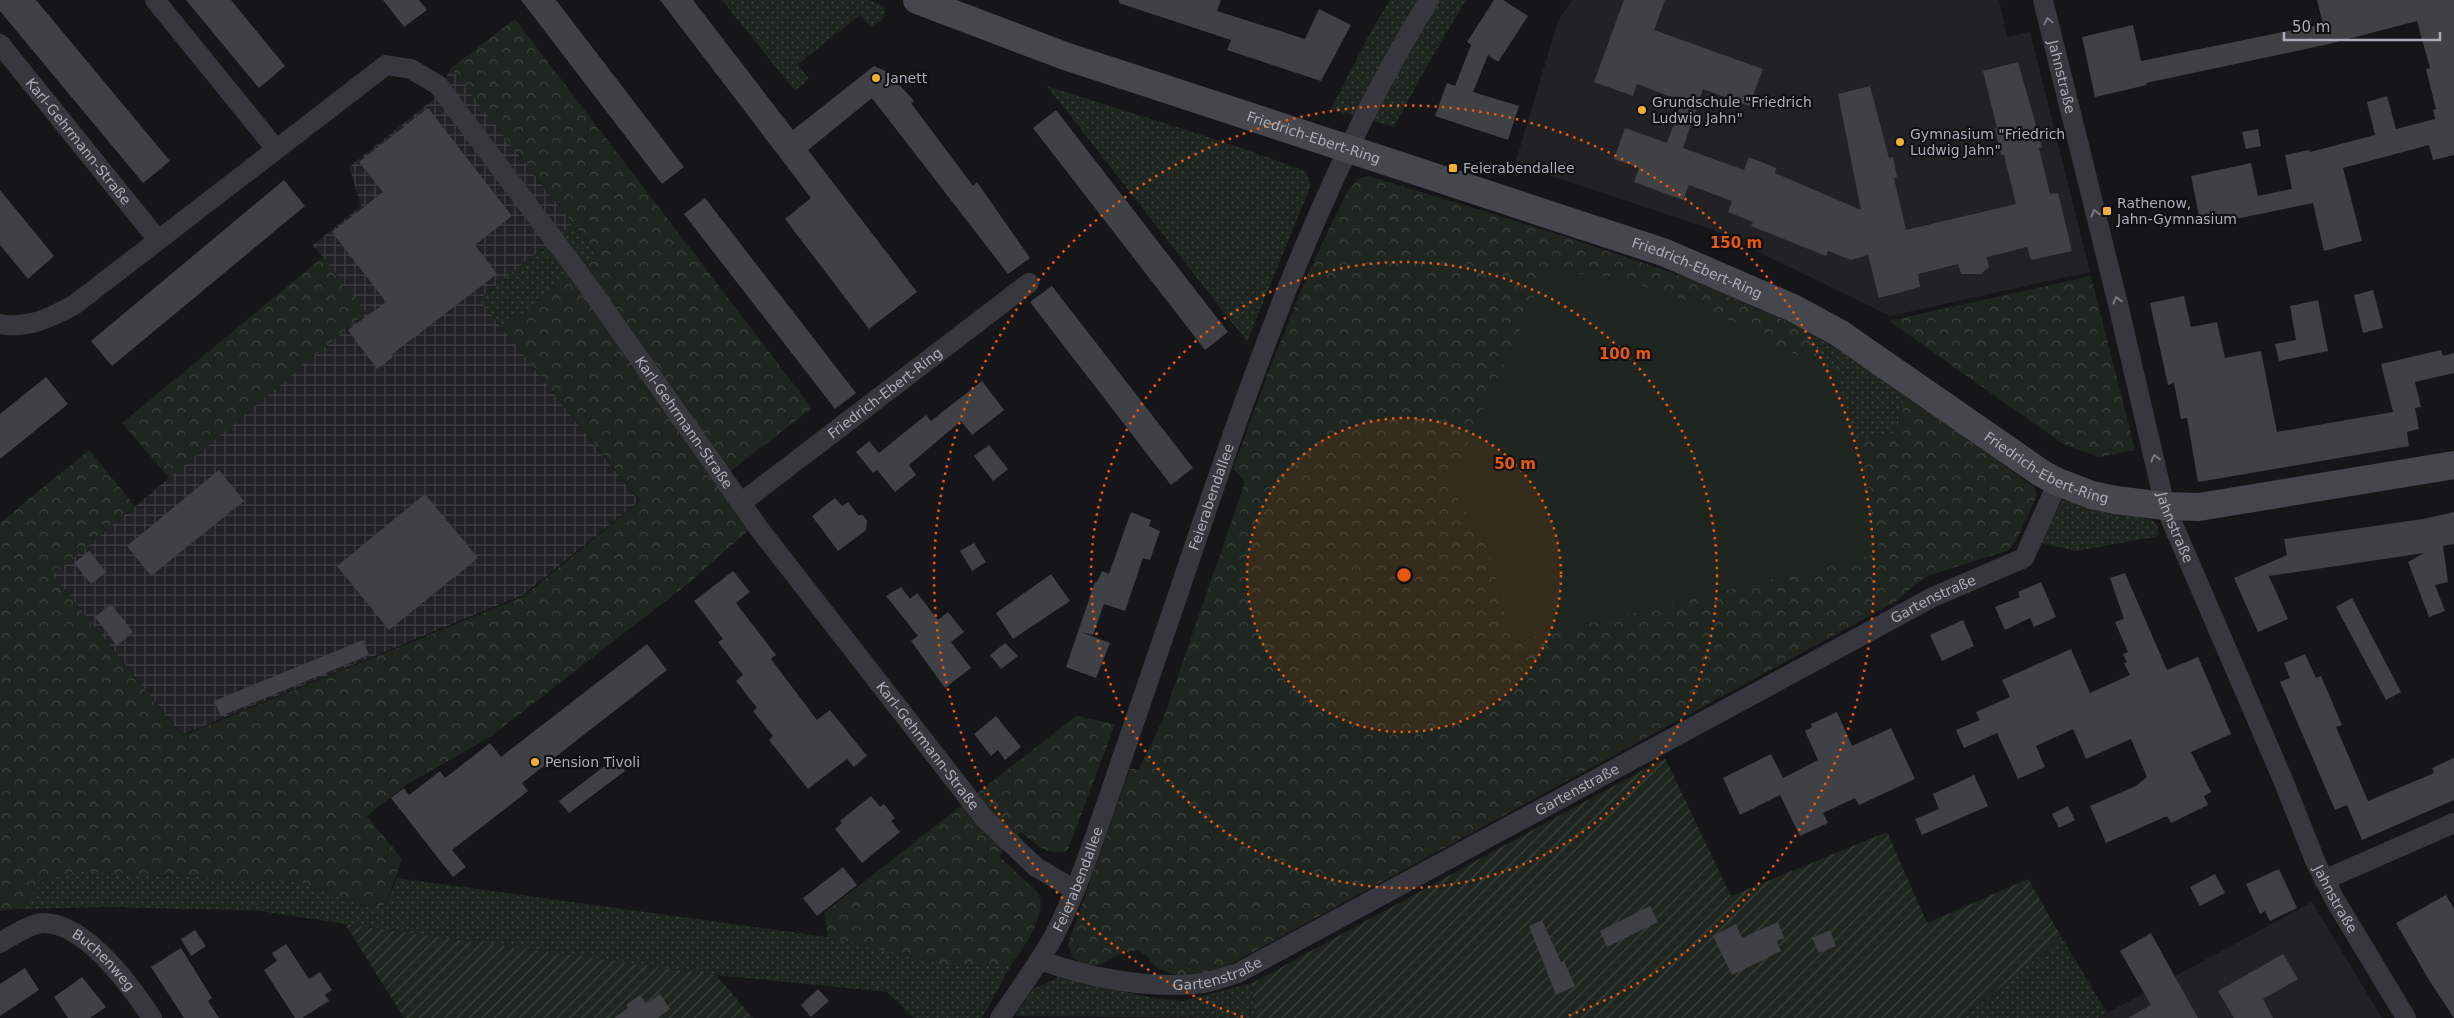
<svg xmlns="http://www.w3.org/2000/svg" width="2454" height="1018" viewBox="0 0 2454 1018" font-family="'DejaVu Sans',sans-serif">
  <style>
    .built { fill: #222225 }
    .industrial { fill: url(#industrial-grid) }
    .grass { fill: url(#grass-dots) }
    .forest { fill: url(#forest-crowns) }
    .garden { fill: url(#garden-furrows) }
    .pitch { fill: #1e261f }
    .building { fill: #404145 }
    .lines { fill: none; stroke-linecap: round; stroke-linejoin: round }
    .minor { stroke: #37383d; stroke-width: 20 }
    .secondary { stroke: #45474d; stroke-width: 28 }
    .oneway { stroke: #757881 }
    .ring { fill: none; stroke: #e8590c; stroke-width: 2.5; stroke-dasharray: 2.5 5 }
    .poi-dot { fill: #f2b134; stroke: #111113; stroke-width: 2 }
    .labels { text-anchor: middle; stroke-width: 4.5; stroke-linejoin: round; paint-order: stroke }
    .street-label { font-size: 14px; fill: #a8adb8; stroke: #111113 }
    .poi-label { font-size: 14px; fill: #a8adb8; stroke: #111113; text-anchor: start }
    .centre { fill: #e8590c; stroke: #111113; stroke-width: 2.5 }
    .ring-label { font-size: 15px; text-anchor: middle; font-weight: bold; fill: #e8590c; stroke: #111113; stroke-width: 4.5; stroke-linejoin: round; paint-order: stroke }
  </style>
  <defs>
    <pattern id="industrial-grid" width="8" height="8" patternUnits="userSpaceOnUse" patternTransform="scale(1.25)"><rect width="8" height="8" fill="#222225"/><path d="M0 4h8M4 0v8" fill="none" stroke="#3f3f43"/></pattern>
    <pattern id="grass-dots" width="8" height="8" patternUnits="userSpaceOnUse" patternTransform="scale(1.25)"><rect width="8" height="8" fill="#1e261f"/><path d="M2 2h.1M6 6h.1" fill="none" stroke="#3c433d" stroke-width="1.8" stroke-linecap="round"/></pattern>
    <pattern id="forest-crowns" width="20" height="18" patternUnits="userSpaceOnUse" patternTransform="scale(1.25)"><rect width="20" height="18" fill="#1e261f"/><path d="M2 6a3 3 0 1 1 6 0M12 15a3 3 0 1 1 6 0" fill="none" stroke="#3c433d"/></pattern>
    <pattern id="garden-furrows" width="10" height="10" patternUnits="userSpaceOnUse" patternTransform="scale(1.25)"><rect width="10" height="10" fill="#1e261f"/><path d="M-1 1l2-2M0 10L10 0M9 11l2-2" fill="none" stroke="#3c433d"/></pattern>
  </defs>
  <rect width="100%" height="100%" fill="#161618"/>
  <!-- built -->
  <g class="built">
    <path d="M1572,0H1999L2007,37L2030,32L2090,272L1890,316L1711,229L1515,164L1558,21Z"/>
    <path d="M2312,902L2382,1018H2098Z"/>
  </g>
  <!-- industrial -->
  <path class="industrial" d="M451,68L573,224L479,299L639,501L523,595L182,735L53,575L366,313L313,245L361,206L349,167L435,98Z"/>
  <!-- grass -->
  <g class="grass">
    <path d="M722,0H869L885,7L884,18L871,28L860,15L798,64L809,79L795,91Z"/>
    <path d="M1390,0H1466L1427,66L1394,127L1331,109L1374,26Z"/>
    <path d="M1047,86L1233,145L1305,171L1311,185L1247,342Z"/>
    <path d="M573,224L597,254L503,329L479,299Z"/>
    <path d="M1797,326L1873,370L1906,394L1893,433L1890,436L1852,439L1837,375Z"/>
    <path d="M2065,500L2106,513L2150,519L2157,524L2159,535L2154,537L2076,551L2044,544L2041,540L2062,501Z"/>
    <path d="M77,871L297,882L370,908L386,904L397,878L828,937L950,966L1011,965L982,1018H914L887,992L716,975L345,924L261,911L108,907L19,909L42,882Z"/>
    <path d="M2062,938L2107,1013L2098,1018H1962Z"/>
    <path d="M1059,977L1153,998L1183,1001L1252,983L1255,1018L1015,1016L1033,989Z"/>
  </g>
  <!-- forest -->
  <g class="forest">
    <path d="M515,19L812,408L715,483L750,529L685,586L490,737L406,785L367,816L402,859L386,904L370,908L297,882L77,871L42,882L19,909L0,911V523L89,450L135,506L53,575L182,736L524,596L640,501L503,329L597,254L451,68Z"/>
    <path d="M1369,176L1564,236L1690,279L1797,326L1837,375L1449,485L1488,547L1512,642L1879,553L1852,439L1890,436L1893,433L1906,394L2035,488L2037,495L2016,541L2007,551L1930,575L1917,583L1897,601L1222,969C1205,974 1178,979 1161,970C1151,965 1147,950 1134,951C1108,953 1101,977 1073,958L1068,944L1130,769H1139L1162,722L1245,482L1233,469L1268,373L1309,271L1348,190L1361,177Z"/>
    <path d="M323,257L366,313L169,478L122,423Z"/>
    <path d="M2091,276L2135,450L2099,457L2063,444L1889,321Z"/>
    <path d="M1076,716L1115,724L1068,850C1049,858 1035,844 1021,832L999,856L1038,893C1049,912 1023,949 1011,965L950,966L828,937L824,913Z"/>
  </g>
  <!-- garden -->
  <g class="garden">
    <path d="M1665,758L1731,896L1887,832L1927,923L2028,879L2062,938L1962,1018H1255L1252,983Z"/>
    <path d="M345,924L716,975L753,1018H404Z"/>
  </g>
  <!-- pitch -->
  <path class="pitch" d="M1547,271L1616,277L1695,304L1837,375L1879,553L1512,642L1488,547L1449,485Z"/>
  <!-- building -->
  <g class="building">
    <path d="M0,0H36L170,161L143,183L0,11Z"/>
    <path d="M186,0H231L285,66L259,88Z"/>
    <path d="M383,0H419L427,10L404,27Z"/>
    <path d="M521,0H556L684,167L662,184Z"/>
    <path d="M660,0H693L793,130L874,66L888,72L914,101L911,103L973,186L977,182L1030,258L1008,274L872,98L808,150L917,292L869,329L785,219L811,198Z"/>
    <path d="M1119,0H1221L1217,11L1305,39L1319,9L1351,25L1321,81L1227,50L1231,40L1119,3Z"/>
    <path d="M1494,0H1503L1528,16L1498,62L1488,55L1473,92L1519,106L1508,140L1435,116L1447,83L1455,86L1471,45L1467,42Z"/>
    <path d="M1624,0H1665L1654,30L1763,69L1749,106L1703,89L1683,148L1744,170L1749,157L1776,168L1775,173L1861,210L1838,94L1870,86L1889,158L1893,157L1897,177L1894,178L1906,230L2016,204L2004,155H2001L1995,128H1997L1983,71L2018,62L2042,147L2039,148L2050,194L2058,193L2072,251L2031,260L2027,247L1987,257L1989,267L1981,274H1961L1958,264L1918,274L1920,287L1879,298L1868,255L1851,260L1828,251L1826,256L1751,226L1753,222L1728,212L1732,201L1689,185L1683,200L1634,182L1639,168L1614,159L1625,128L1667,143L1682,101L1637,84L1633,96L1594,82Z"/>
    <path d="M2317,0H2454V155L2433,160L2429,145L2343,168L2362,241L2324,251L2313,203L2201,226L2191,176L2251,163L2258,196L2292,189L2285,155L2309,150L2310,152L2375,135L2367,102L2387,96L2396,129L2435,119L2433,110L2436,109L2426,69L2430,68L2417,21L2329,44L2146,83L2147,85L2095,97L2082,37L2133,25L2141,61L2323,24Z"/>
    <path d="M428,108L512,216L475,245L497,274L391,355L393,357L377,369L348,330L386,302L332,232L383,192L359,162Z"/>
    <path d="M1056,110L1228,332L1205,350L1033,128Z"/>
    <path d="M2258,129L2261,146L2246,149L2242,132Z"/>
    <path d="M284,180L305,206L112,366L91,341Z"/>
    <path d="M0,190L54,256L28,279L0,245Z"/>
    <path d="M705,198L856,393L835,409L684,214Z"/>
    <path d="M1052,286L1193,468L1171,485L1030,302Z"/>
    <path d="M2373,290L2383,328L2363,333L2354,295Z"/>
    <path d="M2184,296L2191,327L2217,322L2225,358L2261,351L2277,432L2393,412L2381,364L2441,350L2443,356L2454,353V373L2415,382L2421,407L2415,408L2419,429L2407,432L2409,446L2198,482L2187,418L2181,419L2174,383L2168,385L2150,303Z"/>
    <path d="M2318,300L2328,351L2279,361L2275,344L2296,340L2290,306Z"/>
    <path d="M46,377L68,404L0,459V414Z"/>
    <path d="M982,381L1004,410L972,435L961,421L909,465L916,475L895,492L877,470L873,473L856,452L869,441L879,453L926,415L931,421Z"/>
    <path d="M989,445L1008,469L993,481L974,456Z"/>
    <path d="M219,470L244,501L151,576L127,546Z"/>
    <path d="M425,494L478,558L389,630L337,566Z"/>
    <path d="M835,498L842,506L848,502L858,515H863L867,521L866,530L838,551L812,516Z"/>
    <path d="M1131,512L1151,520L1149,526L1160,531L1150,560L1143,558L1125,611L1104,604L1093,635L1081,632L1110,643L1096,678L1066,667L1095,582H1097L1102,571L1109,574Z"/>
    <path d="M2454,512V544L2443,546L2448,582L2435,585L2445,611L2429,617L2408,562L2424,553L2269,576L2288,619L2258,632L2234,578L2287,555L2284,539L2423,519Z"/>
    <path d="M974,543L986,562L972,571L960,551Z"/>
    <path d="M89,551L106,572L91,584L74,563Z"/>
    <path d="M733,571L750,592L736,603L776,655L771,659L817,720L830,710L867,756L854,767L847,759L808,789L769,740L773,736L753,711L757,708L736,681L743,675L718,642L723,639L694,601Z"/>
    <path d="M2125,573L2167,670L2198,657L2231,734L2191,752L2211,792L2204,796L2208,805L2171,823L2167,816L2106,843L2090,806L2136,786L2147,777L2131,739L2086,759L2073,729L2036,746L2045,767L2018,779L1997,733L1964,748L1956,730L1980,720L1976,712L2010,697L2002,680L2071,649L2090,693L2130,675L2124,663L2127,662L2123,654L2128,652L2115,622L2124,619L2110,578Z"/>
    <path d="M1051,574L1070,601L1013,639L996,613Z"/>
    <path d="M2041,582L2056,617L2034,627L2030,618L2005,630L1995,607L2020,597L2018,592Z"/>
    <path d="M901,587L910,599L917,593L938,620L948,612L964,632L951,642L971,668L945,688L911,641L918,636L886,596Z"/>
    <path d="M2352,598L2401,692L2386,700L2336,607Z"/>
    <path d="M111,604L133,632L117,646L95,617Z"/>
    <path d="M1963,620L1974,646L1942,661L1930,635Z"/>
    <path d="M363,640L369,655L221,716L214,701Z"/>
    <path d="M1005,643L1018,656L1001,669L990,655Z"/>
    <path d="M647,644L667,670L522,783L528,791L452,850L466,867L453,877L391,798L404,788L409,795L440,771L445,778L490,743L501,757Z"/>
    <path d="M2305,654L2316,678L2321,676L2342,725L2336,727L2368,801L2434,773L2432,768L2454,758V800L2362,840L2347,805L2335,810L2280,682L2290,678L2284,663Z"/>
    <path d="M1837,712L1852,746L1891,728L1915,779L1859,805L1855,798L1823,813L1828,823L1800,836L1780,795L1740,815L1723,778L1771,754L1783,778L1818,760L1805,731L1812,727L1811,724Z"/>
    <path d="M996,716L1021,747L1005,760L998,750L991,756L974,734Z"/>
    <path d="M615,758L625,771L569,813L559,801Z"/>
    <path d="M1974,775L1988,806L1922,835L1915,819L1939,809L1933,794Z"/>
    <path d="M871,796L880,807L884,804L895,818L891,821L900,832L862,863L835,829L842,823L840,821Z"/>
    <path d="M2068,806L2075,820L2059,828L2052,814Z"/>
    <path d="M843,867L857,885L817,916L803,898Z"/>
    <path d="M2279,869L2297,908L2270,921L2265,911L2260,914L2246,884Z"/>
    <path d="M2215,874L2225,893L2200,906L2190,887Z"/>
    <path d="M2446,895L2454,909V1018L2429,980L2396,923Z"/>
    <path d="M1650,906L1658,922L1607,947L1600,931Z"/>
    <path d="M1542,920L1561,962L1564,961L1575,986L1556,995L1529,926Z"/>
    <path d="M1778,922L1784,938L1777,941L1781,951L1732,975L1713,936L1736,924L1742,938Z"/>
    <path d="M195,930L206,946L191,956L181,939Z"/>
    <path d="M1830,930L1836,946L1819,953L1812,938Z"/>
    <path d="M2151,933L2170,968L2198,1018H2128L2151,1005L2120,951Z"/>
    <path d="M286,944L309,979L320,972L332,990L325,995L329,1001L302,1018H295L264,970L277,961L272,953Z"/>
    <path d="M181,948L212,998L208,1001L219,1018H184L151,967Z"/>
    <path d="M2283,954L2298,979L2263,999L2273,1018H2234L2218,991Z"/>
    <path d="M25,968L39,990L0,1016V984Z"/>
    <path d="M82,977L106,1007L90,1018H68L54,997Z"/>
    <path d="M818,989L829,1001L811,1017L801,1005Z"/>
    <path d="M660,994L670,1009L657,1018H614L628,1008L626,1005L640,995L646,1004Z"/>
  </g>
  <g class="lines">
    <!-- minor -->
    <g class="minor">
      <path d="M155,0L276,149"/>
      <path id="s1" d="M2043,0L2117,300L2165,506L2283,780L2316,863L2335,900L2406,1018"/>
      <path id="s2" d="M0,44L158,240"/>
      <path id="s3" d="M0,324C28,329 50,318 74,305L386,65L411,69L438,85L579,273L760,530L960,787L984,818L1036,867L1075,890"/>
      <path id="s4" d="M741,503L1029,283"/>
      <path d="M2324,880L2454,823"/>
      <path id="s5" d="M0,943C10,937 30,924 42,923C85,922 131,986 152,1018"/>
      <path id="s6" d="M1040,960C1088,978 1154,990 1204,983C1215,981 1227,976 1238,973L1933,597L2024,558L2058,482"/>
      <path id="s7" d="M1000,1018C1019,990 1039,964 1055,934C1077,891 1092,845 1108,799C1129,738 1150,676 1171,615C1242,405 1312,190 1429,0"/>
    </g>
    <!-- secondary -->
    <path class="secondary" id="s8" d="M917,0L1065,56L1663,252L1793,308L1839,333L2041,473L2058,482L2092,495L2115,500L2165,506L2199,507L2454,465"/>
  </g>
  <!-- one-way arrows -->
  <defs><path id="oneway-chevron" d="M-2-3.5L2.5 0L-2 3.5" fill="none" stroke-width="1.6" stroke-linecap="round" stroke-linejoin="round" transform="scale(1.25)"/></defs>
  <g class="oneway">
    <use href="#oneway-chevron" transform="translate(2048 21) rotate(-103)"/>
    <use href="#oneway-chevron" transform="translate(2095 213) rotate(-104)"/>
    <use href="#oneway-chevron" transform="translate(2117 300) rotate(-104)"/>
    <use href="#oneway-chevron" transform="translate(2155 458) rotate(-104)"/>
  </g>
  <!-- distance rings -->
  <circle cx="1404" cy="575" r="157" fill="#e8590c" fill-opacity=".12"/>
  <g class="ring">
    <circle cx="1404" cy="575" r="157"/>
    <circle cx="1404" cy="575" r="313"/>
    <path d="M1243 1017A470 470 0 1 1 1565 1017"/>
  </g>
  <!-- markers -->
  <g class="poi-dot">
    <circle cx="876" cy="78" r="5"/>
    <circle cx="1642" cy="110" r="5"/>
    <circle cx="1900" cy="142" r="5"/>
    <rect x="1448" y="163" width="10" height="10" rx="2.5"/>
    <rect x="2102" y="206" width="10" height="10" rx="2.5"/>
    <circle cx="535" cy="762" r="5"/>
  </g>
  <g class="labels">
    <!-- street labels -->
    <g class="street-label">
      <text dy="5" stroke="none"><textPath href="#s1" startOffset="79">Jahnstraße</textPath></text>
      <text dy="5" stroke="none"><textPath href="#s8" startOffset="420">Friedrich-Ebert-Ring</textPath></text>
      <text dy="5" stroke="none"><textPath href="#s2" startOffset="125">Karl-Gehrmann-Straße</textPath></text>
      <text dy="5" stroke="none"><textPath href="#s8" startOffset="825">Friedrich-Ebert-Ring</textPath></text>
      <text dy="5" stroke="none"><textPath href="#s4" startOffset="181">Friedrich-Ebert-Ring</textPath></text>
      <text dy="5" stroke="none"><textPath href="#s3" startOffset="946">Karl-Gehrmann-Straße</textPath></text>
      <text dy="5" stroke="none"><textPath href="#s8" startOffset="1230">Friedrich-Ebert-Ring</textPath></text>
      <text dy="5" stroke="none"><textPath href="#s7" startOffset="565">Feierabendallee</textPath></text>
      <text dy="5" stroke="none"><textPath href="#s1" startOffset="544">Jahnstraße</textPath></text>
      <text dy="5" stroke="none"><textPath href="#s6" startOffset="992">Gartenstraße</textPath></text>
      <text dy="5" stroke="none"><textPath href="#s3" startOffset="1351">Karl-Gehrmann-Straße</textPath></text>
      <text dy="5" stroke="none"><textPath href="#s6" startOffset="588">Gartenstraße</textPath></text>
      <text dy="5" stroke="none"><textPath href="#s7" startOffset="160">Feierabendallee</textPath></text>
      <text dy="5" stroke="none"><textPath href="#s1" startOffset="949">Jahnstraße</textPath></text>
      <text dy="5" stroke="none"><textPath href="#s5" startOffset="121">Buchenweg</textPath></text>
      <text dy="5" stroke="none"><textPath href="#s6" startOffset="182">Gartenstraße</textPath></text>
    </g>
    <!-- poi labels -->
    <g class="poi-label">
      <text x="886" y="83">Janett</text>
      <text x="1652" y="107">Grundschule "Friedrich<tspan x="1652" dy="16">Ludwig Jahn"</tspan></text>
      <text x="1910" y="139">Gymnasium "Friedrich<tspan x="1910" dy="16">Ludwig Jahn"</tspan></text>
      <text x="1463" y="173">Feierabendallee</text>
      <text x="2117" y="208">Rathenow,<tspan x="2117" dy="16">Jahn-Gymnasium</tspan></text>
      <text x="545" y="767">Pension Tivoli</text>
    </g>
  </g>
  <circle cx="1404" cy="575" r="8" class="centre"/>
  <g class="ring-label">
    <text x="1736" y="248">150 m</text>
    <text x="1625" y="359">100 m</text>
    <text x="1515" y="469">50 m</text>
  </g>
  <!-- scale -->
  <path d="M2284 32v8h156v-8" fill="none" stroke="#a8adb8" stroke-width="2.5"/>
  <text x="2292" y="32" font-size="15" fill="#a8adb8" stroke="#111113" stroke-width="4" paint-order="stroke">50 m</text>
</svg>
